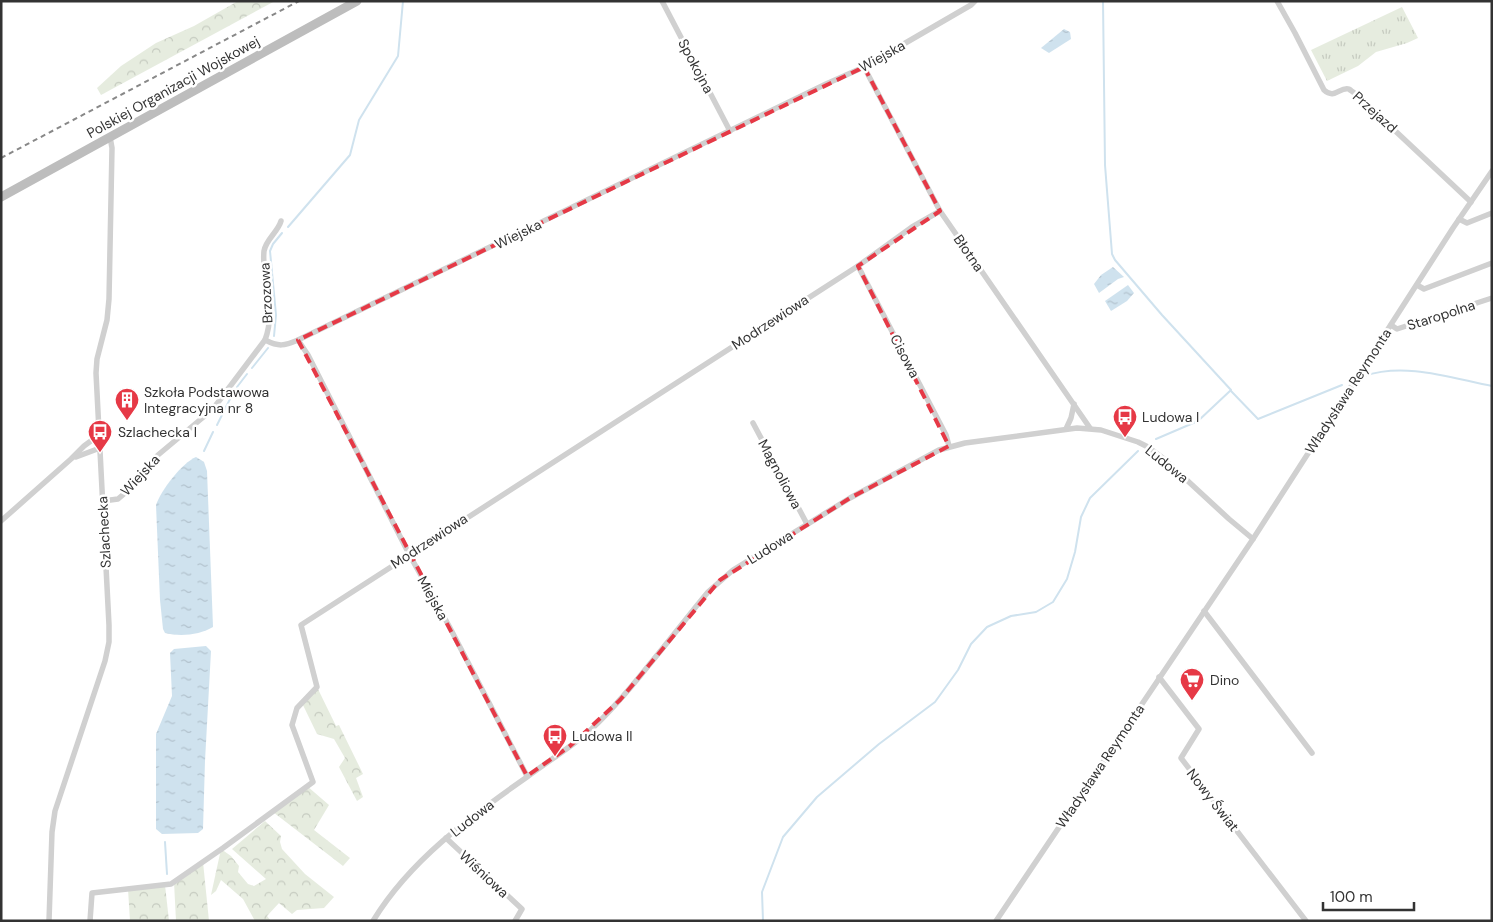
<svg xmlns="http://www.w3.org/2000/svg" width="1493" height="922" viewBox="0 0 1493 922" font-family="'DM Sans',sans-serif">
  <style>
    .grass { fill: url(#grass-tufts) }
    .forest { fill: url(#forest-crowns) }
    .water { fill: url(#water-ripples) }
    .lines { fill: none; stroke-linecap: round; stroke-linejoin: round }
    .stream { stroke: #cfe2ee; stroke-width: 2 }
    .minor { stroke: #d0d0d0; stroke-width: 5.5 }
    .secondary { stroke: #bdbdbd; stroke-width: 9 }
    .rail { stroke: #888; stroke-width: 2; stroke-dasharray: 5 4; stroke-linecap: butt }
    .marked { fill: none; stroke: #e63946; stroke-width: 4; stroke-dasharray: 10 6; stroke-linejoin: round }
    .labels { text-anchor: middle; stroke-width: 5; stroke-linejoin: round; paint-order: stroke }
    .street-label { font-size: 14px; fill: #333; stroke: #fff }
    .poi-label { font-size: 14px; fill: #333; stroke: #fff; text-anchor: start }
  </style>
  <defs>
    <pattern id="grass-tufts" width="24" height="20" patternUnits="userSpaceOnUse" patternTransform="scale(1.25)"><rect width="24" height="20" fill="#e6ecdf"/><path d="M3 7l-1-3M5 7V3M7 7l1-3M15 17l-1-3M17 17v-4M19 17l1-3" fill="none" stroke="#c6cbc0"/></pattern>
    <pattern id="forest-crowns" width="20" height="18" patternUnits="userSpaceOnUse" patternTransform="scale(1.25)"><rect width="20" height="18" fill="#e6ecdf"/><path d="M2 6a3 3 0 1 1 6 0M12 15a3 3 0 1 1 6 0" fill="none" stroke="#c6cbc0"/></pattern>
    <pattern id="water-ripples" width="26" height="14" patternUnits="userSpaceOnUse" patternTransform="scale(1.25)"><rect width="26" height="14" fill="#cfe2ee"/><path d="M2 4q2-2 4 0t4 0M15 11q2-2 4 0t4 0" fill="none" stroke="#b2c2cd"/></pattern>
  </defs>
  <rect width="100%" height="100%" fill="#fff"/>
  <!-- grass -->
  <path class="grass" d="M1402,7L1418,38L1407,43L1376,52L1358,66L1327,81L1311,50Z"/>
  <!-- forest -->
  <g class="forest">
    <path d="M238,1H275L101,95L97,88L121,66L156,43L194,26Z"/>
    <path d="M317,687L336,726L339,725L363,774L356,778L363,797L357,801L339,767L345,758L334,739L317,734L302,703Z"/>
    <path d="M307,786L329,805L314,830L350,858L343,866L273,812Z"/>
    <path d="M265,821L281,836L280,842L282,849L305,874L334,897L324,908L297,910L292,914L279,903L267,916L271,921H255L243,899L221,880L216,891L211,895L221,849L231,856L239,866L238,872L248,884L254,886L266,879L232,849Z"/>
    <path d="M203,862L209,921H176L174,882Z"/>
    <path d="M165,885L169,921H130L128,889Z"/>
  </g>
  <!-- water -->
  <g class="water">
    <path d="M1064,29L1070,32L1071,39L1049,53L1041,48Z"/>
    <path d="M1113,267L1124,277L1118,279L1099,293L1094,284L1101,275Z"/>
    <path d="M1128,285L1134,293L1127,301L1111,311L1105,301Z"/>
    <path d="M196,457L204,462L207,471L213,627C200,635 180,637 165,633L163,629L160,600L156,505C161,490 182,463 196,457Z"/>
    <path d="M206,646L211,651L205,761L203,829L198,833L162,834L156,829V734L172,696L170,653L174,649Z"/>
  </g>
  <g class="lines">
    <!-- stream -->
    <g class="stream">
      <path d="M1103,1L1105,165L1112,254L1115,260L1162,315L1231,390L1198,421L1156,439"/>
      <path d="M288,227L350,155L359,120L398,56L403,1"/>
      <path d="M274,336L276,315L270,251L273,244L282,233"/>
      <path d="M252,368L268,348"/>
      <path d="M1364,376C1405,362 1451,378 1492,386"/>
      <path d="M237,387L247,374"/>
      <path d="M1231,391L1258,419L1342,385"/>
      <path d="M217,425L233,393"/>
      <path d="M204,451L213,432"/>
      <path d="M165,842L167,874"/>
      <path d="M763,921L762,892L783,837L817,797L879,744L935,702L958,670L971,644L987,627L1011,616L1036,612L1053,602L1067,579L1075,552L1081,517L1090,498L1138,451"/>
    </g>
    <!-- minor -->
    <g class="minor">
      <path d="M662,1L730,131"/>
      <path d="M1277,1L1295,33L1324,90C1335,100 1340,86 1349,89C1350,90 1356,94 1357,95L1471,202"/>
      <path d="M864,67L940,211L1090,428"/>
      <path d="M1459,219L1467,223L1492,213"/>
      <path d="M858,266L946,435L949,446"/>
      <path d="M1417,285L1424,289L1492,263"/>
      <path d="M1391,325L1397,329L1492,298"/>
      <path d="M265,340C277,309 261,282 264,251C266,239 278,232 281,221"/>
      <path d="M298,340L308,355L409,554L449,626L527,776"/>
      <path d="M753,423L807,524"/>
      <path d="M1066,429L1071,418L1074,404"/>
      <path d="M76,457L100,448"/>
      <path d="M103,501L118,499L125,493L158,455L213,409L265,340C279,347 284,346 298,340L826,84L864,67L971,5L975,1"/>
      <path d="M1,521L71,459L84,446L99,435"/>
      <path d="M1204,611L1312,753"/>
      <path d="M1159,677L1199,729L1181,758L1306,921"/>
      <path d="M446,838L522,909L515,921"/>
      <path d="M49,921L52,832L55,811L105,661L109,642V625L96,373L97,359L107,320L109,299L112,148L110,137"/>
      <path d="M90,921L92,893L171,884L223,848L313,782L292,725L297,708L317,687L301,625L858,266L912,227L940,211"/>
      <path d="M373,921C410,860 470,817 527,777C546,763 566,750 585,735C609,714 629,690 649,665C669,641 688,616 708,592L733,570L850,498L939,450L965,443L1077,428L1101,430L1138,442L1148,447L1164,459L1229,519L1253,539"/>
      <path d="M996,921L1253,539L1453,228L1492,171"/>
    </g>
    <!-- secondary -->
    <path class="secondary" d="M1,197L357,1"/>
    <!-- rail -->
    <path class="rail" d="M1,158L299,1"/>
  </g>
  <!-- marked area -->
  <path class="marked" d="M864,67L940,211L858,266L949,446L850,498L720,580L620,700L570,746L527,776L298,340Z"/>
  <!-- icons -->
  <defs>
    <symbol id="building-pin" viewBox="-11 -11 22 30"><path d="M0 17L-7.5 6A9.5 9.5 0 1 1 7.5 6Z" fill="#e63946" stroke="#fff"/><path d="M-4-6H4V6H1V3H-1V6H-4ZM-2.5-4.3h1.7v1.8h-1.7ZM.8-4.3h1.7v1.8H.8ZM-2.5-1h1.7V.8h-1.7ZM.8-1h1.7V.8H.8Z" fill="#fff"/></symbol>
    <symbol id="bus-pin" viewBox="-11 -11 22 30"><path d="M0 17L-7.5 6A9.5 9.5 0 1 1 7.5 6Z" fill="#e63946" stroke="#fff"/><path d="M-5-6H5V4H4V6H2V4H-2V6H-4V4H-5ZM-3.5-4V0h7V-4ZM-3.5 1.2v1.5H-2V1.2ZM2 1.2v1.5H3.5V1.2Z" fill="#fff"/></symbol>
    <symbol id="supermarket-pin" viewBox="-11 -11 22 30"><path d="M0 17L-7.5 6A9.5 9.5 0 1 1 7.5 6Z" fill="#e63946" stroke="#fff"/><path d="M-6-5.5h2.5l.6 2H6L4.5 2H-2.5L-4.4-4H-6ZM-1.5 3.2a1.3 1.3 0 1 0 .1 0ZM3 3.2a1.3 1.3 0 1 0 .1 0Z" fill="#fff"/></symbol>
  </defs>
  <g fill-rule="evenodd">
    <use href="#building-pin" x="113" y="386" width="28" height="38"/>
    <use href="#bus-pin" x="1111" y="403" width="28" height="38"/>
    <use href="#bus-pin" x="86" y="418" width="28" height="38"/>
    <use href="#supermarket-pin" x="1178" y="666" width="28" height="38"/>
    <use href="#bus-pin" x="541" y="722" width="28" height="38"/>
  </g>
  <g class="labels">
    <!-- street labels -->
    <g class="street-label">
      <text transform="translate(882 56) rotate(-29)" y="5">Wiejska</text>
      <text transform="translate(696 66) rotate(62)" y="5">Spokojna</text>
      <text transform="translate(173 87) rotate(-29)" y="5">Polskiej Organizacji Wojskowej</text>
      <text transform="translate(1375 112) rotate(42)" y="5">Przejazd</text>
      <text transform="translate(518 234) rotate(-26)" y="5">Wiejska</text>
      <text transform="translate(969 253) rotate(55)" y="5">Błotna</text>
      <text transform="translate(266 293) rotate(-93)" y="5">Brzozowa</text>
      <text transform="translate(1441 315) rotate(-18)" y="5">Staropolna</text>
      <text transform="translate(770 322) rotate(-33)" y="5">Modrzewiowa</text>
      <text transform="translate(905 356) rotate(62)" y="5">Cisowa</text>
      <text transform="translate(1348 391) rotate(-57)" y="5">Władysława Reymonta</text>
      <text transform="translate(1167 464) rotate(39)" y="5">Ludowa</text>
      <text transform="translate(780 474) rotate(62)" y="5">Magnoliowa</text>
      <text transform="translate(140 475) rotate(-47)" y="5">Wiejska</text>
      <text transform="translate(104 532) rotate(-93)" y="5">Szlachecka</text>
      <text transform="translate(429 541) rotate(-33)" y="5">Modrzewiowa</text>
      <text transform="translate(770 547) rotate(-32)" y="5">Ludowa</text>
      <text transform="translate(433 598) rotate(61)" y="5">Miejska</text>
      <text transform="translate(1100 766) rotate(-56)" y="5">Władysława Reymonta</text>
      <text transform="translate(1213 800) rotate(52)" y="5">Nowy Świat</text>
      <text transform="translate(472 818) rotate(-38)" y="5">Ludowa</text>
      <text transform="translate(484 874) rotate(43)" y="5">Wiśniowa</text>
    </g>
    <!-- poi labels -->
    <g class="poi-label">
      <text x="144" y="397">Szkoła Podstawowa<tspan x="144" dy="16">Integracyjna nr 8</tspan></text>
      <text x="1142" y="422">Ludowa I</text>
      <text x="118" y="437">Szlachecka I</text>
      <text x="1210" y="685">Dino</text>
      <text x="572" y="741">Ludowa II</text>
    </g>
  </g>
  <!-- border -->
  <rect width="1493" height="922" fill="none" stroke="#333333" stroke-width="5"/>
  <!-- scale -->
  <path d="M1323 902v8h91v-8" fill="none" stroke="#333333" stroke-width="2.5"/>
  <text x="1330" y="902" font-size="15" fill="#333333" stroke="#ffffff" stroke-width="4" paint-order="stroke">100 m</text>
</svg>
